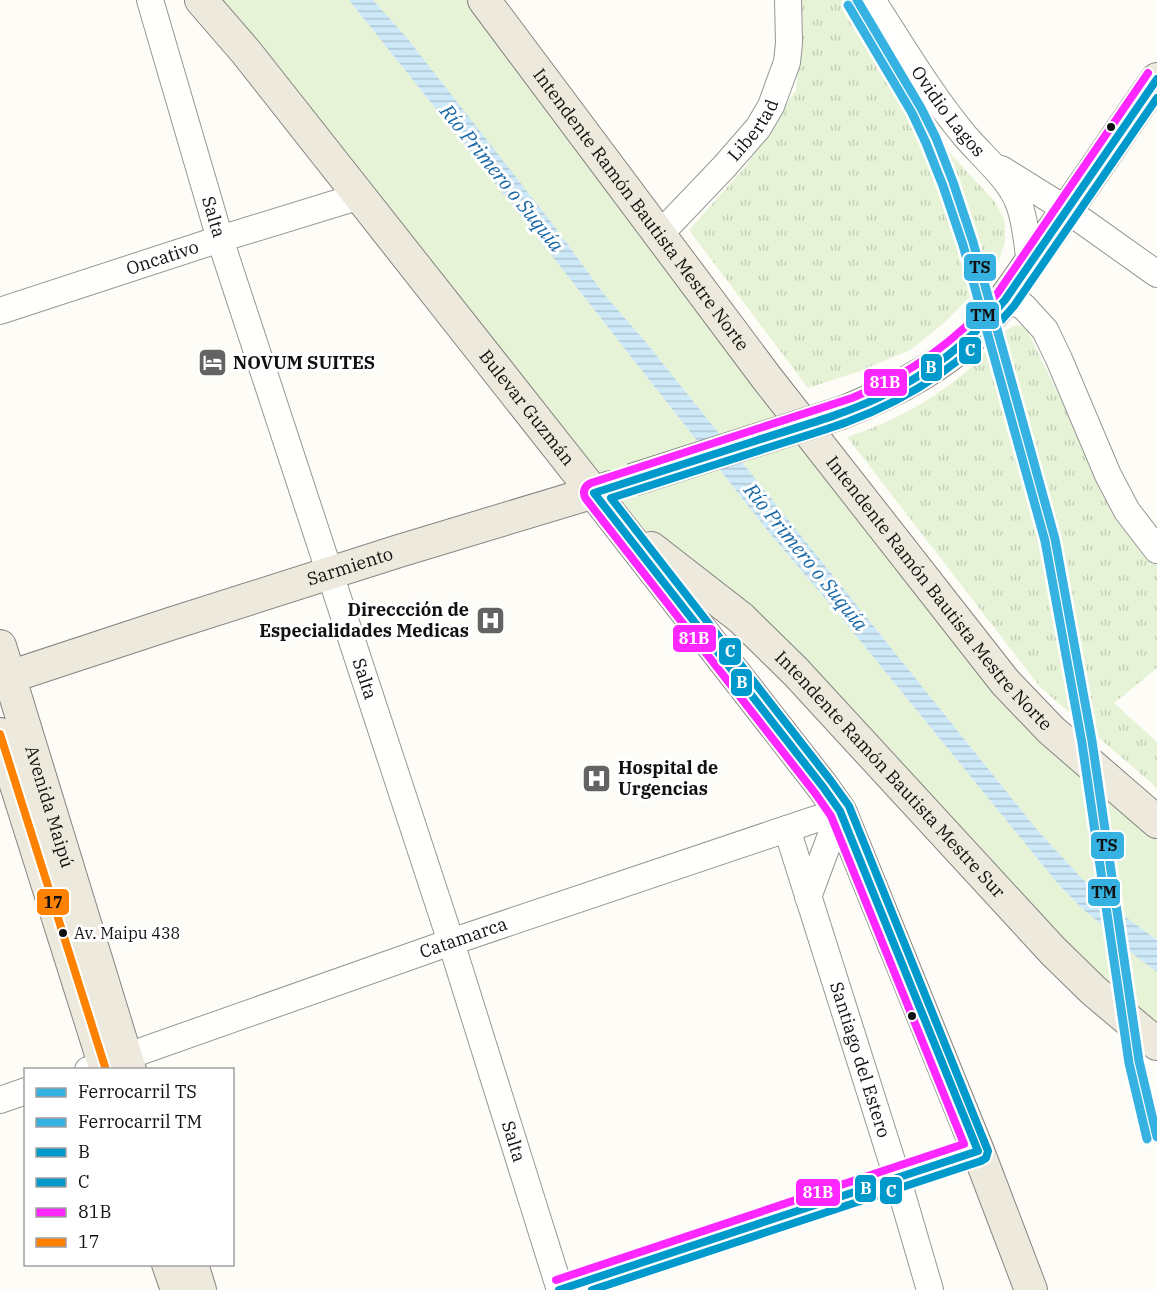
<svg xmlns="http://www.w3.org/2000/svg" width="1157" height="1290" viewBox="0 0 1157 1290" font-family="'IBM Plex Serif',serif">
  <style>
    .grass { fill: #e7f3d7 }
    .park { fill: url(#park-tufts) }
    .water { fill: url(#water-rules) }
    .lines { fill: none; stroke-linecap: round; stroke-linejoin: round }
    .minor-casing { stroke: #979795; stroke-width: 28 }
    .major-casing { stroke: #858482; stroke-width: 34 }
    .minor { stroke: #fffffe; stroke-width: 26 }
    .major { stroke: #ede9dc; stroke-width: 32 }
    .major-bridge-casing { stroke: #858482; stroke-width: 34; stroke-linecap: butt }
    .major-bridge { stroke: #ede9dc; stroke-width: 32 }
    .bus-1-casing { stroke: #fff; stroke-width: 12 }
    .bus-2-casing { stroke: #fff; stroke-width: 12 }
    .bus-3-casing { stroke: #fff; stroke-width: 12 }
    .bus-4-casing { stroke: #fff; stroke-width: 12 }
    .bus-1 { stroke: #0099cb; stroke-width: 8 }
    .bus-2 { stroke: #0099cb; stroke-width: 8 }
    .bus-3 { stroke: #fe27ff; stroke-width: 8 }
    .bus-4 { stroke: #ff8100; stroke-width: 8 }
    .rail-1-casing { stroke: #fff; stroke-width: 14 }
    .rail-2-casing { stroke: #fff; stroke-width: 14 }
    .rail-1 { stroke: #35b2e2; stroke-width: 9 }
    .rail-2 { stroke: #35b2e2; stroke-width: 9 }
    .bus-dot { fill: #111; stroke: #fff; stroke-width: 2 }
    .labels { text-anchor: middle; stroke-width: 6; stroke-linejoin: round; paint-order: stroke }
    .bus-label { font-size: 16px; fill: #111; stroke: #fff; text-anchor: start }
    .street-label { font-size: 18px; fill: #111; stroke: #fff }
    .poi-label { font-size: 18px; font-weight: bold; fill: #111; stroke: #fff; text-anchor: start }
    .water-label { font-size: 20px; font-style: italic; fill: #1768a6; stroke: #fff }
    .line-badge { stroke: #fff; stroke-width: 2 }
    .badge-label { font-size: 16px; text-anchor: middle; font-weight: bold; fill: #fff }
    .pale-badge-label { font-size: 16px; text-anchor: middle; font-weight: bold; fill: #111 }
  </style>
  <defs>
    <pattern id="park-tufts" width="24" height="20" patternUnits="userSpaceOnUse" patternTransform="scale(1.5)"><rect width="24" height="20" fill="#e7f3d7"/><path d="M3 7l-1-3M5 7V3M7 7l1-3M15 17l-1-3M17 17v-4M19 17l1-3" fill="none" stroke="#c5cfb8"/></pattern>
    <pattern id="water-rules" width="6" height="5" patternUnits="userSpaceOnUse" patternTransform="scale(1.5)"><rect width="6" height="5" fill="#cde8f7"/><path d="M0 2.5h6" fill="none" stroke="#afc6d3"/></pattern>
  </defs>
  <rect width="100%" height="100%" fill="#fdfcf7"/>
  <!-- grass -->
  <g class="grass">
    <path d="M201,0H349L461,140L771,535L835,610L1059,885L1085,911L1113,934L1134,955L1157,972V1044L918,803L612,518Z"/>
    <path d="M373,0H484L1005,682L1157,822V940L1101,899L1038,831L644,340L603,293L555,227L502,160L407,38Z"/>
  </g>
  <!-- park -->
  <g class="park">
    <path d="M801,0H852L919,112L950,153L995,202L1005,221V242L998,263L975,292L943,324L910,350L860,371L808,388L689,230L746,166L796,90L802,11Z"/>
    <path d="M1017,325L1022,326L1027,330L1101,482L1157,561V668L1114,703L1157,742V788L1040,687L847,437C891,423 931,401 967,371C982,359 999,330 1017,325Z"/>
  </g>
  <!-- water -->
  <path class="water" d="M349,0H373L407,38L555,227L603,293L644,340L1038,831L1101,899L1157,940V972L1134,955L1113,934L1085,911L1059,885L835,610L771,535L461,140Z"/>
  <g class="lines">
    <defs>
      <g id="minor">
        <path id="s1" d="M150,0L220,239L451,942L560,1290"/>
        <path id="s2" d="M872,0C902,46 930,94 965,136C982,156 1011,180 1019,204C1026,223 1027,244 1030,263"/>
        <path d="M1001,169L1067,210L1157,274"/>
        <path id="s3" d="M660,234L724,167L758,128L771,106L787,62L789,43L788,0"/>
        <path d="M1005,300L1023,306L1045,330L1059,359L1108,475L1127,511L1157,550"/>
        <path id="s4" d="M0,311L220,239L360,196"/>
        <path id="s5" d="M787,829L897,1177L930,1290"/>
        <path d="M808,897L840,811"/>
        <path id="s6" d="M88,1070L451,942L840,811"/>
        <path d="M0,1100L26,1091"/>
        <path d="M559,1290L897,1177L978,1151"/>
      </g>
      <g id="major">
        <path id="s7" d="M201,0L246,52L594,493L823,787L840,811L978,1151L1031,1290"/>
        <path id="s8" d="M484,0L766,377L1005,682L1051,730L1157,822"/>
        <path d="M841,413C883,396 925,376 960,347C994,319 1016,283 1040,248C1080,192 1118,135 1157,79"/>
        <path id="s9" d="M651,548L741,618L796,672L1053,951L1094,991L1157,1044"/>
        <path id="s10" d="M0,646L130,1070"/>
        <path id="s11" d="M0,680L170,624L399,551L611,487"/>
        <path d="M0,734L106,1070"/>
        <path d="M168,1264L177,1290"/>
        <path d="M192,1264L200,1290"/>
      </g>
    </defs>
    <!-- minor casing -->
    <use href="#minor" class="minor-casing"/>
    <!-- major casing -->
    <use href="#major" class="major-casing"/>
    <!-- minor -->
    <use href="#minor" class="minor"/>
    <!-- major -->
    <use href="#major" class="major"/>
    <defs>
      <path id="major-bridge" d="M632,480L841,413"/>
    </defs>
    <!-- major-bridge casing -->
    <use href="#major-bridge" class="major-bridge-casing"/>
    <!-- major-bridge -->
    <use href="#major-bridge" class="major-bridge"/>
    <defs>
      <path id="bus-1" d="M559,1290L978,1151L840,811L823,787L594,493C648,476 701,458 755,441C797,427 840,416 880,397C929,374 970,342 1005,300L1157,79"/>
      <path id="bus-2" d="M592,1290L981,1161L986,1158L988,1151L849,806L831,781L611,498C662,482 713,465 764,449C791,440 820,432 847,422C912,398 969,360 1014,306L1157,98"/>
      <path id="bus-3" d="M556,1280L964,1144L831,816L815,793L586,499C582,493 584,486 591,483L852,398C909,375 957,341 997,294L1148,73"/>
      <path id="bus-4" d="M0,734L106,1070"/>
    </defs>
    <!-- bus-1 casing -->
    <use href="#bus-1" class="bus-1-casing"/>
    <!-- bus-2 casing -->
    <use href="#bus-2" class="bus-2-casing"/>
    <!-- bus-3 casing -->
    <use href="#bus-3" class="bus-3-casing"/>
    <!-- bus-4 casing -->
    <use href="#bus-4" class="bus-4-casing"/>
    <!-- bus-1 -->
    <use href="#bus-1" class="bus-1"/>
    <!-- bus-2 -->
    <use href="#bus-2" class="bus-2"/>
    <!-- bus-3 -->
    <use href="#bus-3" class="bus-3"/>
    <!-- bus-4 -->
    <use href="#bus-4" class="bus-4"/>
    <defs>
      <path id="rail-1" d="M857,0L921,108L936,138L953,182L973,242L1055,539L1092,741L1139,1061L1157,1137"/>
      <path id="rail-2" d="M848,5L912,113L926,143L943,186L963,245L1045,541L1082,743L1129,1063L1147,1139"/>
    </defs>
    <!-- rail-1 casing -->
    <use href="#rail-1" class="rail-1-casing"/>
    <!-- rail-2 casing -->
    <use href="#rail-2" class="rail-2-casing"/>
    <!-- rail-1 -->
    <use href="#rail-1" class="rail-1"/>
    <!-- rail-2 -->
    <use href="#rail-2" class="rail-2"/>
  </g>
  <!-- icons -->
  <defs>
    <symbol id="hotel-square" viewBox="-11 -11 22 22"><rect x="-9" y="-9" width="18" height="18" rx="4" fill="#646362" stroke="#fff"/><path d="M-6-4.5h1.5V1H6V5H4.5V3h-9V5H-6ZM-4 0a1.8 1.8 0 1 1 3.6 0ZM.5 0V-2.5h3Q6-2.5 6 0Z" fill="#fff"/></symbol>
    <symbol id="hospital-square" viewBox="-11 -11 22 22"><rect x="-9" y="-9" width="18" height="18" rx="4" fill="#646362" stroke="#fff"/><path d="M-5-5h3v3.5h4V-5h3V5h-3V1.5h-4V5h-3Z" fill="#fff"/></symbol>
  </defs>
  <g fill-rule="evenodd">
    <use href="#hotel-square" x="196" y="346" width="33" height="33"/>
    <use href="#hospital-square" x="474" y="604" width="33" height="33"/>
    <use href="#hospital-square" x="580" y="762" width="33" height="33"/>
  </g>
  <!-- markers -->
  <g class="bus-dot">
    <circle cx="1111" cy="127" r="5"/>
    <circle cx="63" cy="933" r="5"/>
    <circle cx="912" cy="1016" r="5"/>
  </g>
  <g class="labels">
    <!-- bus labels -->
    <g class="bus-label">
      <text x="74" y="939">Av. Maipu 438</text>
    </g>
    <!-- street labels -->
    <g class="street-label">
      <text dy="6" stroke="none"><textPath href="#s2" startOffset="135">Ovidio Lagos</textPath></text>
      <text dy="6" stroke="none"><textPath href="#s3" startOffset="140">Libertad</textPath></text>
      <text dy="6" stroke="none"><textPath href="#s8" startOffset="262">Intendente Ramón Bautista Mestre Norte</textPath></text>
      <text dy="6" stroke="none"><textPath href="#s1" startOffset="226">Salta</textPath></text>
      <text dy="6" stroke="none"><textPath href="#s4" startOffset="171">Oncativo</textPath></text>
      <text dy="6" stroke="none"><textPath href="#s7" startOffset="522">Bulevar Guzmán</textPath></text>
      <text dy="6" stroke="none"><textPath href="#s11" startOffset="368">Sarmiento</textPath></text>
      <text dy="6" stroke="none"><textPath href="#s8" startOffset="748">Intendente Ramón Bautista Mestre Norte</textPath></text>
      <text dy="6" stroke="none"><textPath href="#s1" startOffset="712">Salta</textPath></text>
      <text dy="6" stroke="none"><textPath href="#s9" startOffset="330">Intendente Ramón Bautista Mestre Sur</textPath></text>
      <text dy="6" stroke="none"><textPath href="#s10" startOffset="168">Avenida Maipú</textPath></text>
      <text dy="6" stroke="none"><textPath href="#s6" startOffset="398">Catamarca</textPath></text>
      <text dy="6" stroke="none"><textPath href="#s5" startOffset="242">Santiago del Estero</textPath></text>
      <text dy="6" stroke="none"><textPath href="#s1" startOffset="1198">Salta</textPath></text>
    </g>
    <!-- poi labels -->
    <g class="poi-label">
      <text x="233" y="369">NOVUM SUITES</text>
      <text x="469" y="616" text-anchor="end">Direccción de<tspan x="469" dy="21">Especialidades Medicas</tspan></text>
      <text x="618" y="774">Hospital de<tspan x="618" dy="21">Urgencias</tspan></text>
    </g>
    <!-- water labels -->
    <g class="water-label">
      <text transform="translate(502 178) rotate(51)" y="7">Río Primero o Suquía</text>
      <text transform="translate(806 557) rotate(51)" y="7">Río Primero o Suquía</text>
    </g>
  </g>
  <g class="line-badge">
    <rect x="963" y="253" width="34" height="29" rx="6" fill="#35b2e2"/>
    <rect x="965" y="301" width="35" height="29" rx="6" fill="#35b2e2"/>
    <rect x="958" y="336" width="24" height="29" rx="6" fill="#0099cb"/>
    <rect x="920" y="353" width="23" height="29" rx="6" fill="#0099cb"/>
    <rect x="863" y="368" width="45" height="29" rx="6" fill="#fe27ff"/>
    <rect x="672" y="624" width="45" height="29" rx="6" fill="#fe27ff"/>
    <rect x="718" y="637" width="24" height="29" rx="6" fill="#0099cb"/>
    <rect x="730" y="668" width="23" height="29" rx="6" fill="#0099cb"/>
    <rect x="1090" y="831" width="35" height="29" rx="6" fill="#35b2e2"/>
    <rect x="1087" y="878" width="34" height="29" rx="6" fill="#35b2e2"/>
    <rect x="36" y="888" width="34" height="28" rx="6" fill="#ff8100"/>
    <rect x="854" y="1174" width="23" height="29" rx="6" fill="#0099cb"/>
    <rect x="879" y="1176" width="24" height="29" rx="6" fill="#0099cb"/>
    <rect x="795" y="1178" width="46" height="29" rx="6" fill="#fe27ff"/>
  </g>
  <g class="badge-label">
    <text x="970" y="356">C</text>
    <text x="931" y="373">B</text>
    <text x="885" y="388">81B</text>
    <text x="694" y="644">81B</text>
    <text x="730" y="657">C</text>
    <text x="742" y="688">B</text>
    <text x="866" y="1194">B</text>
    <text x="891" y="1197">C</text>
    <text x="818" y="1198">81B</text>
  </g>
  <g class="pale-badge-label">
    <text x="980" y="273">TS</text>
    <text x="983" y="321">TM</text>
    <text x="1107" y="851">TS</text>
    <text x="1104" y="898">TM</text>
    <text x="53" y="908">17</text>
  </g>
  <!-- legend -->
  <rect x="24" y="1068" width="210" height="198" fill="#ffffff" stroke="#a0a0a0" stroke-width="1.5"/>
  <rect x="36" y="1088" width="30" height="9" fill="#35b2e2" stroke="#a0a0a0" stroke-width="1.5"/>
  <text x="78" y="1098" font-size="18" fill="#111111">Ferrocarril TS</text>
  <rect x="36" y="1118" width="30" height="9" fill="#35b2e2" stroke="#a0a0a0" stroke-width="1.5"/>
  <text x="78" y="1128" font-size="18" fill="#111111">Ferrocarril TM</text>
  <rect x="36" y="1148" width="30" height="9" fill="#0099cb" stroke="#a0a0a0" stroke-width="1.5"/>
  <text x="78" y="1158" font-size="18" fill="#111111">B</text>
  <rect x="36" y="1178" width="30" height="9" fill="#0099cb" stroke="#a0a0a0" stroke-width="1.5"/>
  <text x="78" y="1188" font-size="18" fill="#111111">C</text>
  <rect x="36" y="1208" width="30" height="9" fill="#fe27ff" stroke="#a0a0a0" stroke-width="1.5"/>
  <text x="78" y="1218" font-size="18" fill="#111111">81B</text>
  <rect x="36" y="1238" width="30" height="9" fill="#ff8100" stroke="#a0a0a0" stroke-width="1.5"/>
  <text x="78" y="1248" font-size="18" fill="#111111">17</text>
</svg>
